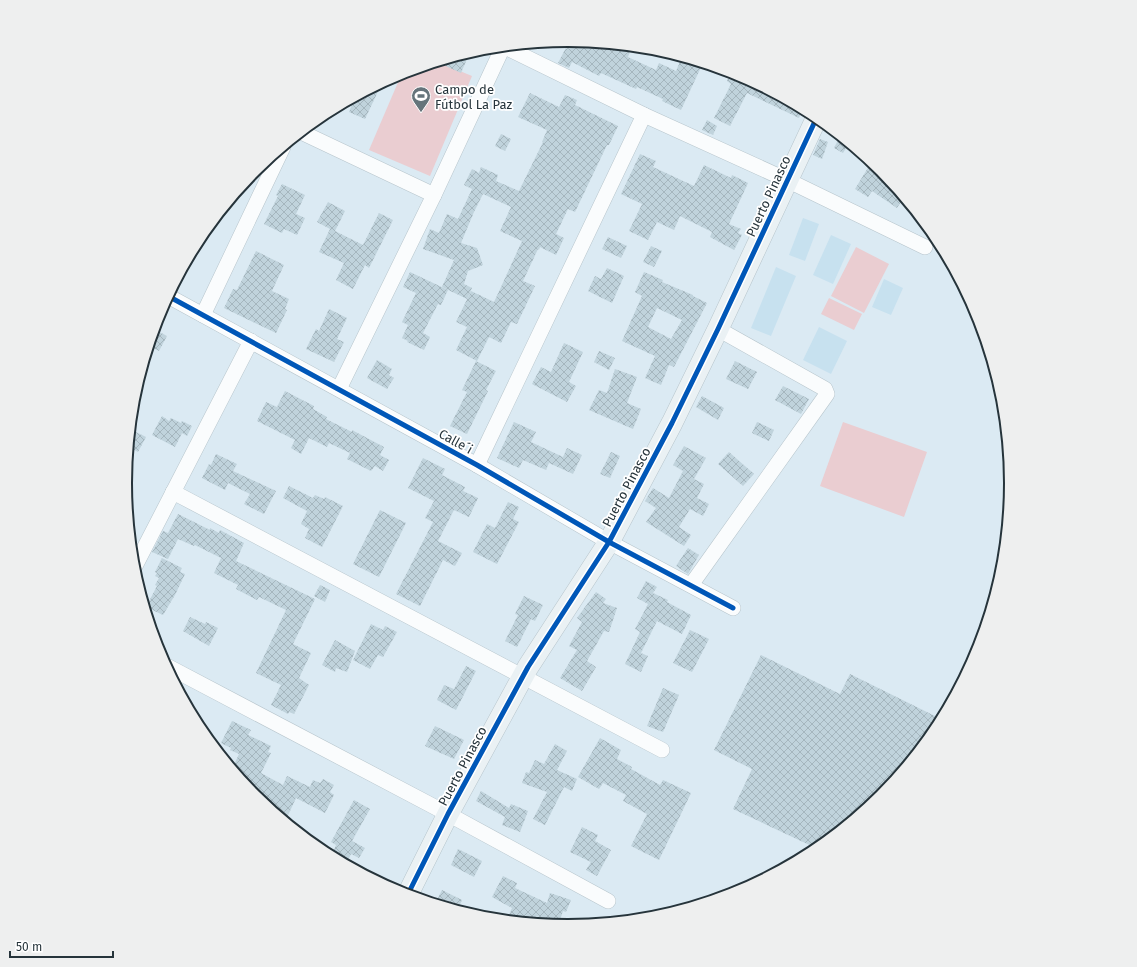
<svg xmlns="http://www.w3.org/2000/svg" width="1137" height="967" viewBox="0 0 1137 967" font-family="'Fira Sans',sans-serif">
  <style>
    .built { fill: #c7e1ef }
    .grass { fill: #eacdd1 }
    .building { fill: url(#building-cross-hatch); fill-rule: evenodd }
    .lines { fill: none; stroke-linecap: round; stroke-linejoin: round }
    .street-casing { stroke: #b7c5cc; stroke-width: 16 }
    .secondary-casing { stroke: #b7c5cc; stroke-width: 22 }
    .street { stroke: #fafcfd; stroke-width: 15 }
    .secondary { stroke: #eaf1f4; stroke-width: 21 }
    .cycleway-casing { stroke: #fff; stroke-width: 8 }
    .cycleway { stroke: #0057b8; stroke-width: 5 }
    .labels { text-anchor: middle; stroke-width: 3.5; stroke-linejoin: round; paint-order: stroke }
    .poi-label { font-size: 13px; fill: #26343b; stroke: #fff; text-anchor: start }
    .street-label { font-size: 13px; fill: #26343b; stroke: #fff }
    .rim { fill: none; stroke: #26343b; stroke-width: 2 }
  </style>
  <defs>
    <pattern id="building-cross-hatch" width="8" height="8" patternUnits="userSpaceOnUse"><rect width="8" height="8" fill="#c0d3dc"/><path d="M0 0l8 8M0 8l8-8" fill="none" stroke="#a5b6be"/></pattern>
  </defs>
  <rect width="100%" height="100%" fill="#dbeaf3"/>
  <!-- built -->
  <g class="built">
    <path d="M803,218L819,224L805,261L789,255Z"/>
    <path d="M831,235L851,244L833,284L813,275Z"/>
    <path d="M776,267L796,276L771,336L751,328Z"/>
    <path d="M884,279L903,288L891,315L872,307Z"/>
    <path d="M819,327L847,341L831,374L803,360Z"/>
  </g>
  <!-- grass -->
  <g class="grass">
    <path d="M438,62L472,76L430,176L369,150L402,73Z"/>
    <path d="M856,247L889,264L864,313L831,296Z"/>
    <path d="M829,298L862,314L854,330L821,314Z"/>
    <path d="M843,422L927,452L904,517L820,486Z"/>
  </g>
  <!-- building -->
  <g class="building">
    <path d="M570,40L632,46L628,57L656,70L659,63L676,71L682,57L703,63L681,110L662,101L663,99L637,87L636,89L601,73L599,76L572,62L569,68L558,63Z"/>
    <path d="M470,52L461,73L437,62L456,56Z"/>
    <path d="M731,72L753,82L803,108L799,118L747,93L730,126L714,118L731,84L727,81Z"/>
    <path d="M382,83L365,119L349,112L355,97Z"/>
    <path d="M530,93L559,107L565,95L577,100L575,105L618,126L609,145H607L575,212L568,209L556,234L564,238L556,255L540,247L539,250L538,249L523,281L535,286L517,324L511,322L501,343L489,337L477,361L456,350L467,327L456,322L471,291L494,302L501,287L522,241L500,231L511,207L483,194L474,212L461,243L477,248L483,265L468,271L464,284L472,288L467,299L442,287L454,260L423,249L430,229L439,233L447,214L458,219L472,189L464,185L472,169L479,173L481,167L498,175L496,181L519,191L543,142H542L547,130L518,117Z"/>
    <path d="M707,120L717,126L713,135L702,130Z"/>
    <path d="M501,134L511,139L505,151L495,146Z"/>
    <path d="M840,136L849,143L843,153L834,148Z"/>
    <path d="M820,139L828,142L822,159L813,155Z"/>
    <path d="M640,154L656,161L653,167L694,186L704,165L731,178L732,175L748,183L729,224L741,229L738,233L742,235L734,250L710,237L712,232L680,216L674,230L657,222L648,240L629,231L642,204L621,194Z"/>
    <path d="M869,166L888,178L904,197L897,208L872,191L868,197L855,189Z"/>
    <path d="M282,184L305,195L296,214L305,218L297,235L284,229L282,233L264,224L278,196L276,195Z"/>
    <path d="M328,202L345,211L335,231L363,245L379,213L393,220L369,268L365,265L353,289L336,280L344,263L319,252L330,229L317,222Z"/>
    <path d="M608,237L627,246L621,258L602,249Z"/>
    <path d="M651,246L662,251L654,267L643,262Z"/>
    <path d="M256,251L284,265L272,291L289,299L285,309L287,310L276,333L224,308L233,289L237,290Z"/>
    <path d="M607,268L624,276L612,303L588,291L595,276L601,279Z"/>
    <path d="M410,272L448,290L441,305L438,304L423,333L430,337L424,350L407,342L408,341L402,338L408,325L402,322L416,293L403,287Z"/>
    <path d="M644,272L663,280L662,282L693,295V296L707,303L674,367L669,365L661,385L645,378L655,356L622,341L642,296L635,292ZM657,308L682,320L671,339L648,327Z"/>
    <path d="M329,309L347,318L337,339L344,342L334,362L306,349L316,329L319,331Z"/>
    <path d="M154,329L167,336L159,351L149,346Z"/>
    <path d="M564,343L583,352L569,382L576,386L567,402L532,384L541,367L551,372Z"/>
    <path d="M599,351L615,358L609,370L594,362Z"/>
    <path d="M377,360L392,369L389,375L394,378L387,389L367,378Z"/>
    <path d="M476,361L496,371L486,390L488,391L467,434L450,426L467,392L462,390Z"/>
    <path d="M735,361L757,372L748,389L726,379Z"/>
    <path d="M615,369L637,377L627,403L641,409L633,429L589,410L599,390L607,393Z"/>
    <path d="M783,386L809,399L801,414L775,400Z"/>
    <path d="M285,391L314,406L313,409L327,417L326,419L352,432V430L384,447L380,455L389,460L383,471L375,466L371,471L347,459L350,453L329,443L327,447L309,438L301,454L291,448L295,440L257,421L266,402L277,407Z"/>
    <path d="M702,396L724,408L718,420L696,407Z"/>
    <path d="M162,416L169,421L171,418L181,423L182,421L192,426L187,436L182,433L175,447L152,435Z"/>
    <path d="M514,422L536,432L531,442L563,457L567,448L582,455L573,474L549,463L546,470L523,460L519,468L497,458Z"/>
    <path d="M757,422L774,430L769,441L752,433Z"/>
    <path d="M130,429L146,437L138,452L129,447Z"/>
    <path d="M684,446L706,458L694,479L704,484L697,498L709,504L703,516L690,509L679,527L691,535L684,546L646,522L656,508L645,501L653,488L669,498L683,471L673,465Z"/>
    <path d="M611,452L620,456L610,478L600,474Z"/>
    <path d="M729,452L754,474L743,486L718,464Z"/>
    <path d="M216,454L237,464L233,471L276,491L264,514L244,504L250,494L228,483L225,490L202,478L209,464L211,465Z"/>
    <path d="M423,458L445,469L442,475L465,487L463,491L478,498L469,517L454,510L438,541L462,553L455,566L443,560L420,606L396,594L433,522L425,518L434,501L408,488Z"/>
    <path d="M289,486L313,498L315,495L324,499L325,497L343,506L322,547L305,538L309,529L301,524L307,511L283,498Z"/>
    <path d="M508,502L519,507L513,519L519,522L497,564L473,552L487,524L495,528Z"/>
    <path d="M380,510L406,523L379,577L353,564Z"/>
    <path d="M178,514L210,530V528L219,533L220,530L244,543L236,561L315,599L293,644L311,653L299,678L309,685L294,714L289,712L288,714L271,705L281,685L256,673L286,610L259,597L257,600L236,589L238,585L214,573L221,558L195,545L194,546L178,539L168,559L152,552L163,531L168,533Z"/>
    <path d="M688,548L699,555L688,574L676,566Z"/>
    <path d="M162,558L182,568L180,572L185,574L175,595L163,615L146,607L157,586L155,585L159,578L155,576L157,573L155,572Z"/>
    <path d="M646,581L657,587L653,593L668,600L667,602L691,615L682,634L657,621L641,653L648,656L641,672L625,664L640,632L635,629L648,604L637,598Z"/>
    <path d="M320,585L330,590L325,602L314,596Z"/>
    <path d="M596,592L606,599L603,603L617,608L609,632L604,631L587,661L596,667L582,691L560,678L577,650L569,646L582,622L577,618Z"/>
    <path d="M524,596L543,605L535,621L531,619L517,647L505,641L518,615L515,614Z"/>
    <path d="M190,617L205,624L206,622L218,628L209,646L183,631Z"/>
    <path d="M371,624L383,630L385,626L397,632L383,657L378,655L370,669L353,660Z"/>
    <path d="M690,630L709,639L692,672L673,663Z"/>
    <path d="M335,640L355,651L347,672L336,668L335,672L322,665Z"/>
    <path d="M761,655L840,694L850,674L943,720L937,730L882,797L818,849L733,809L752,769L714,750Z"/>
    <path d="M466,666L476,671L456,710L437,700L444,685L454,689Z"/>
    <path d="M663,688L679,695L663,732L647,726Z"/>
    <path d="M232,721L251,730L248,735L271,746L268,752L271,753L261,773L283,785L287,776L310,787L313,780L320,783L323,779L334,785L330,792L334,795L325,813L296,798L285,822L255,797L232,769L239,754L230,750L231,748L221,743Z"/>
    <path d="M435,726L464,740L454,759L425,746Z"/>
    <path d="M600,738L621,750L617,759L632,767L631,769L660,785L663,780L691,793L659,860L631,846L647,814L623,801L626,795L603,783L599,789L578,777Z"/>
    <path d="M555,744L567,751L557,770L577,779L572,791L564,787L545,825L533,819L547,792L522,783L526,772L529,773L535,760L544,764Z"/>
    <path d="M481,791L509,808L511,804L528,811L520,832L502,825L505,817L476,801Z"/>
    <path d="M354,800L370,809L352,841L365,848L359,858L351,854L346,865L331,857L336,845L331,842Z"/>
    <path d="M582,827L598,835L595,841L611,850L597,876L586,870L591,862L570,852Z"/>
    <path d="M458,849L482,861L474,877L451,865Z"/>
    <path d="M503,876L517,883L515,888L547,903L550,893L571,900L566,912L563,911L559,923L536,916L535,918L529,916L526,923L506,921L512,908L492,897Z"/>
    <path d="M442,890L462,900L457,911L435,904Z"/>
  </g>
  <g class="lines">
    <defs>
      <g id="street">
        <path d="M503,46L644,115L787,180L925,247"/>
        <path d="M301,132L434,195"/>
        <path d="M168,296L477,465L609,542L733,608"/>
        <path d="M203,315L283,147"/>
        <path d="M339,389L434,195L503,47"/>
        <path d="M477,465L644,115"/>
        <path d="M173,492L662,750"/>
        <path d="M133,570L251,341"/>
        <path d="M691,585L827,394L825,389L718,329"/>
        <path d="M165,665L448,814L608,901"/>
      </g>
      <path id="secondary" d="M407,896L448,814L528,667L609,542L672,423L718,329L817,117"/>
    </defs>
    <!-- street casing -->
    <use href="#street" class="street-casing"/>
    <!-- secondary casing -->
    <use href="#secondary" class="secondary-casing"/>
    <!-- street -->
    <use href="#street" class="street"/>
    <!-- secondary -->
    <use href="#secondary" class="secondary"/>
    <defs>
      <g id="cycleway">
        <path d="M168,296L477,465L609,542L733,608"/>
        <path d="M407,896L448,814L528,667L609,542L672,423L718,329L817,117"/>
      </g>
    </defs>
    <!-- cycleway casing -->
    <use href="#cycleway" class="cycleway-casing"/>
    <!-- cycleway -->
    <use href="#cycleway" class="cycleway"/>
  </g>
  <!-- icons -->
  <defs>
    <symbol id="stadium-pin" viewBox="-11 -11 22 30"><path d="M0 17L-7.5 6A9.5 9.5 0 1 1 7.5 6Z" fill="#65747b" stroke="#fff"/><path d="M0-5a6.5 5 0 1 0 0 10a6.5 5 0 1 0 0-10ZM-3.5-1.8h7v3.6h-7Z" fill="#fff"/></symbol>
  </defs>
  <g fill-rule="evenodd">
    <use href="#stadium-pin" x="410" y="85" width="22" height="30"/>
  </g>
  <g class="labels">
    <!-- poi labels -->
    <g class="poi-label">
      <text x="435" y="94">Campo de<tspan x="435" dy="15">Fútbol La Paz</tspan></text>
    </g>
    <!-- street labels -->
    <g class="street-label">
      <text transform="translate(768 196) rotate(-65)" y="5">Puerto Pinasco</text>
      <text transform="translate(456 441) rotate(29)" y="5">Calle´i</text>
      <text transform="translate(626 487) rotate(-62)" y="5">Puerto Pinasco</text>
      <text transform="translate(462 766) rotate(-62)" y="5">Puerto Pinasco</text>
    </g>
  </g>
  <!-- crop -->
  <path d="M0 0H1137V967H0ZM132 483a436 436 0 1 1 872 0a436 436 0 1 1-872 0Z" fill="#eeefef" fill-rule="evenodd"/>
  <path class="rim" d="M132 483a436 436 0 1 1 872 0a436 436 0 1 1-872 0Z"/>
  <!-- scale -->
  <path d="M10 951v6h103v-6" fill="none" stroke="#26343b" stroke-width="2"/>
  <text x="16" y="951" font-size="12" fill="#26343b" stroke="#ffffff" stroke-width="3" paint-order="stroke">50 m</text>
</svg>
